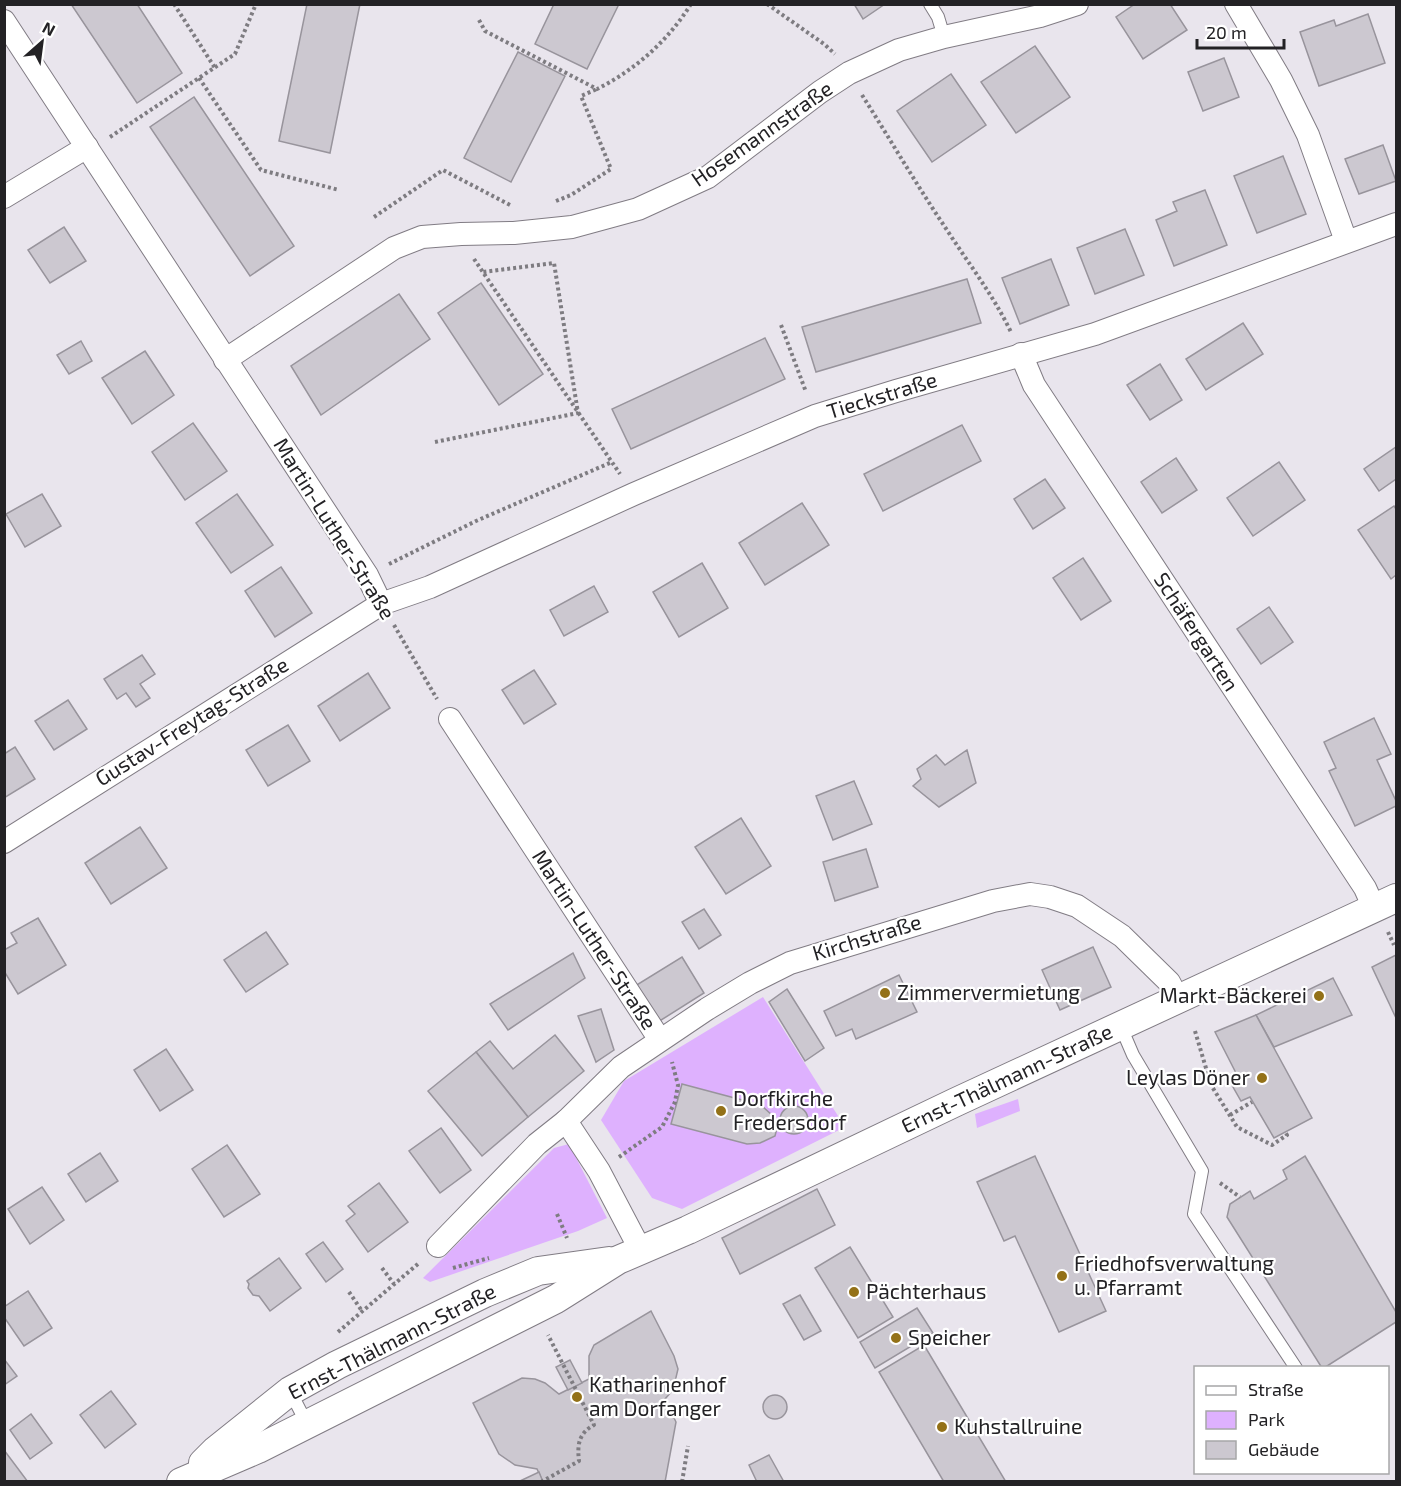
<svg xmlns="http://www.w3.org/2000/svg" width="1401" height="1486" viewBox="0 0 1401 1486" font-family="'Exo 2',sans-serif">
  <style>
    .green { fill: #deb1fe }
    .building { fill: #ccc8d0; stroke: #98949c; stroke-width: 1.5 }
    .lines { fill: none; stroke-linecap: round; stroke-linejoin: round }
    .service-casing { stroke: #817c84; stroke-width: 14 }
    .minor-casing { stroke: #817c84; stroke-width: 24 }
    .tertiary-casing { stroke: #817c84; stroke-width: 30 }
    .path { stroke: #7e7c81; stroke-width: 4; stroke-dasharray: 3 3; stroke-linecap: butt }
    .service { stroke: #fff; stroke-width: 12 }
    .minor { stroke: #fff; stroke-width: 22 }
    .tertiary { stroke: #fff; stroke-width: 28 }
    .poi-dot { fill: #937118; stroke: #fff; stroke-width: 2 }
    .labels { text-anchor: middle; stroke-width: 4.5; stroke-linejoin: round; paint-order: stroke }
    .street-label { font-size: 21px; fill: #232225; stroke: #fff }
    .poi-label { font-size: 21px; fill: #232225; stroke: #fff; text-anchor: start }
  </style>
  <rect width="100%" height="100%" fill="#e9e5ed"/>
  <!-- green -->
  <g class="green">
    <path d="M763,997L845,1127L682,1209L652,1198L601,1120L624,1081Z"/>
    <path d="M1018,1099L1020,1111L977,1128L975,1114Z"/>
    <path d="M569,1144L607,1218L578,1231L430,1282L423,1278L554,1148Z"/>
  </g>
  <!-- building -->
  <g class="building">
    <path d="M71,4H137L182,73L137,103Z"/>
    <path d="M307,4H360L330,153L279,141Z"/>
    <path d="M554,4H619L587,69L535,44Z"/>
    <path d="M854,4H885L863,19Z"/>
    <path d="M1135,4H1170L1187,30L1143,59L1116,17Z"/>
    <path d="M1368,14L1385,63L1319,86L1300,32L1334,20L1336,26Z"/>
    <path d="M1035,46L1070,97L1016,133L981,82Z"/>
    <path d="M518,52L565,76L511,182L464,158Z"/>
    <path d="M1224,58L1239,97L1203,111L1188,72Z"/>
    <path d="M951,74L986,125L932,162L897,111Z"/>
    <path d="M194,97L294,246L250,276L150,127Z"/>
    <path d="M1383,145L1396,181L1359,194L1345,159Z"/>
    <path d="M1283,156L1306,214L1257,233L1234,176Z"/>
    <path d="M1205,190L1227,245L1174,266L1156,220L1177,211L1173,202Z"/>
    <path d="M64,227L86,261L50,283L28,250Z"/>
    <path d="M1125,229L1144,275L1095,294L1077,248Z"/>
    <path d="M1051,259L1069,305L1020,324L1002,278Z"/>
    <path d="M967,279L981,323L816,372L802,327Z"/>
    <path d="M481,283L543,374L499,405L438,313Z"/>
    <path d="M399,294L430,339L321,415L291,366Z"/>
    <path d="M1243,323L1263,354L1206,390L1186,359Z"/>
    <path d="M765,338L785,379L631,449L612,409Z"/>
    <path d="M81,341L92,361L69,374L57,355Z"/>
    <path d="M145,351L174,395L132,424L102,378Z"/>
    <path d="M1160,364L1182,400L1150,420L1127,385Z"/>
    <path d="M193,423L227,471L185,500L152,452Z"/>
    <path d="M962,425L981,461L883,511L864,474Z"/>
    <path d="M1396,447V479L1379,491L1364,469Z"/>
    <path d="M1176,458L1197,490L1162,513L1141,482Z"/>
    <path d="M1279,462L1305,500L1253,536L1227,498Z"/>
    <path d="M1045,479L1065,508L1033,529L1014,499Z"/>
    <path d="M42,494L61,526L25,547L6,514Z"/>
    <path d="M237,494L273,545L231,573L196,523Z"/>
    <path d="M802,503L829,545L765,585L739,543Z"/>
    <path d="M1394,506L1396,509V575L1391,579L1358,530Z"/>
    <path d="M1083,558L1111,601L1081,620L1053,578Z"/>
    <path d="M702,563L728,608L679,637L653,592Z"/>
    <path d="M281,567L312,613L275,637L245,591Z"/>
    <path d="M594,586L608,612L564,636L550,610Z"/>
    <path d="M1269,607L1293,642L1261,664L1237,629Z"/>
    <path d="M142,655L155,674L140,684L150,698L136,707L126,693L117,699L104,679Z"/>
    <path d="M534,670L556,704L524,724L502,690Z"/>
    <path d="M368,673L390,708L340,741L318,706Z"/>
    <path d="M68,700L87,729L54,750L35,721Z"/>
    <path d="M1374,718L1391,754L1377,760L1396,801V806L1355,826L1329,771L1336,768L1324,742Z"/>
    <path d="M288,725L310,761L268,786L246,750Z"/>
    <path d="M15,747L35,779L4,798V754Z"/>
    <path d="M967,750L976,783L939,807L913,786L921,779L917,769L936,755L945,765Z"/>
    <path d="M854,781L872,824L833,840L816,796Z"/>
    <path d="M741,818L771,866L726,894L695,847Z"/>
    <path d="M140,827L167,868L111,904L85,863Z"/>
    <path d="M866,849L878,887L835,901L823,862Z"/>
    <path d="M704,909L721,935L699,949L682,922Z"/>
    <path d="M38,918L66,965L18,994L4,971V950L17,943L11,933Z"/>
    <path d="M266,932L288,964L246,992L224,960Z"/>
    <path d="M1093,947L1111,987L1060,1010L1042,970Z"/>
    <path d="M573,953L585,978L508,1030L490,1004Z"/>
    <path d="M1396,955V1018L1372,967Z"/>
    <path d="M682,957L704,993L658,1022L635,986Z"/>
    <path d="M899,975L917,1012L856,1039L852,1029L836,1036L824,1011Z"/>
    <path d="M1333,978L1352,1015L1274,1047L1256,1015Z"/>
    <path d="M787,989L824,1048L805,1061L769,1002Z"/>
    <path d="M601,1009L614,1050L596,1062L578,1016Z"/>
    <path d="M1256,1015L1312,1118L1274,1138L1250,1097L1241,1101L1229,1080L1237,1075L1215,1032Z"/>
    <path d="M555,1035L584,1071L528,1117L476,1052L490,1041L513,1069Z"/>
    <path d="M166,1049L193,1090L160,1111L134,1070Z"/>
    <path d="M476,1052L528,1117L482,1156L428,1091Z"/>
    <path d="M682,1084L761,1105L773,1116L777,1128L775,1136L760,1143L747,1144L671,1124Z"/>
    <circle cx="794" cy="1120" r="14"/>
    <path d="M441,1128L471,1170L440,1193L409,1151Z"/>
    <path d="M227,1145L260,1194L224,1217L192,1169Z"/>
    <path d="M100,1153L118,1181L86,1202L68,1174Z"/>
    <path d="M1035,1156L1106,1311L1059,1332L1015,1236L1004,1241L977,1182Z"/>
    <path d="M1305,1156L1396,1312V1322L1324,1368H1322L1227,1217L1230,1204L1250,1191L1254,1199L1287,1179L1283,1170Z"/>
    <path d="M379,1183L408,1222L368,1252L346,1221L355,1214L348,1206Z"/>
    <path d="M42,1187L64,1220L30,1244L8,1209Z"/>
    <path d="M817,1189L835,1225L740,1274L722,1238Z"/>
    <path d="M323,1242L343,1269L326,1282L306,1254Z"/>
    <path d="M850,1247L893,1317L858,1338L815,1268Z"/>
    <path d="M279,1258L301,1288L270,1311L259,1296L253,1295L248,1288L249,1284L247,1281Z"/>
    <path d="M28,1291L52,1328L24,1346L4,1317V1307Z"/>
    <path d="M800,1295L821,1331L804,1340L783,1304Z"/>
    <path d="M917,1308L933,1333L875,1368L860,1342Z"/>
    <path d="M651,1311L674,1356L678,1369L673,1390L665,1399L676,1422L665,1482H543L537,1469L515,1465L499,1454L473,1403L522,1378L535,1379L545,1383L559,1394L589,1379V1356L594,1345Z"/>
    <path d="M924,1345L1006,1482H944L879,1372Z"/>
    <path d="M4,1359L17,1376L4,1385Z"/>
    <path d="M570,1360L582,1383L568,1390L556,1367Z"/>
    <path d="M111,1391L136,1424L105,1448L80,1415Z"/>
    <circle cx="775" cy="1407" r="12"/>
    <path d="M31,1414L52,1443L30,1459L10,1430Z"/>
    <path d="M4,1450L28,1482H4Z"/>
    <path d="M769,1455L784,1482H757L749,1465Z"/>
    <path d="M539,1472L543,1482L520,1481Z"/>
  </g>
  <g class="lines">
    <defs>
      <g id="service">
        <path d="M930,4L938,17L944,37"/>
        <path d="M1121,1027L1133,1055L1202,1171L1194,1214L1296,1368"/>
        <path d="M290,1391L307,1424"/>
      </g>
      <g id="minor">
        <path d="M1236,4L1281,80L1308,135L1346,241"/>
        <path d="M4,21L367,575L381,604"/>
        <path d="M4,197L87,147"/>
        <path d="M1021,354L1034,385L1365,888L1374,908"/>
        <path d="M225,360L394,248L422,237L461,234L514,233L572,227L638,209L708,177L820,92L849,73L899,50L944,37L1040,16L1077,4"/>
        <path d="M450,719L660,1040"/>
        <path d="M4,842L381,604L430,587L634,494L815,416L896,391L1095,334L1396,224"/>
        <path d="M566,1121L599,1171L641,1251"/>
        <path d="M438,1246L537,1144L566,1121L621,1067L707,1009L750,983L790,963L993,901L1030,894L1050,897L1077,906L1122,936L1169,982L1178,999"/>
      </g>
      <g id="tertiary">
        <path d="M203,1463L215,1451L290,1391L337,1365L485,1293L538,1271L609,1261"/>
        <path d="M181,1482L258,1449L556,1299L618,1260L688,1230L956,1102L1396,898"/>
      </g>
    </defs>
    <!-- service casing -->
    <use href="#service" class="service-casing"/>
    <!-- minor casing -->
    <use href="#minor" class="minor-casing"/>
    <!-- tertiary casing -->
    <use href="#tertiary" class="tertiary-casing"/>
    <!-- path -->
    <g class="path">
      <path d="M174,4L215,68"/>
      <path d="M767,4L824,44L835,54"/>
      <path d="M479,20L485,31L597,89C635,70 668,41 691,4"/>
      <path d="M199,78L261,170L339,190"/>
      <path d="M862,95C890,139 916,184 945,227C968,263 992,293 1011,332"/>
      <path d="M110,137L235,54L256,4"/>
      <path d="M556,201L571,195L611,169L581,96L597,89"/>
      <path d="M374,217L443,170L512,206"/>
      <path d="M474,259L620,474"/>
      <path d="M781,325L806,392"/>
      <path d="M435,442L578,413L554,263L483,272"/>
      <path d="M389,564L476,521L612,462"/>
      <path d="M394,625L437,699"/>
      <path d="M1388,932L1394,945"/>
      <path d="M1195,1031L1211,1085L1237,1127L1272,1145L1287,1135L1285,1132"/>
      <path d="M1230,1115L1252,1102"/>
      <path d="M619,1157L662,1127L675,1102L678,1085L672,1062"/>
      <path d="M1220,1183L1240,1197"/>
      <path d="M557,1214L567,1238"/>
      <path d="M382,1268L394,1284"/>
      <path d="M453,1268L489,1258"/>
      <path d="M349,1292L362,1311"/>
      <path d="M338,1332L419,1263"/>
      <path d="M541,1482L579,1461C577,1444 579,1433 594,1425L548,1335"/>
      <path d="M682,1482L688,1446"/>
    </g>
    <!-- service -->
    <use href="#service" class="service"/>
    <!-- minor -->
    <use href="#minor" class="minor"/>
    <!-- tertiary -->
    <use href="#tertiary" class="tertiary"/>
  </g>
  <!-- markers -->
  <g class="poi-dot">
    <circle cx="885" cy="993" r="6"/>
    <circle cx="1319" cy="996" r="6"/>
    <circle cx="1262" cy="1078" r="6"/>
    <circle cx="721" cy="1111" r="6"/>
    <circle cx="1062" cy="1276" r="6"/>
    <circle cx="854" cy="1292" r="6"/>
    <circle cx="896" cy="1338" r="6"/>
    <circle cx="577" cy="1397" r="6"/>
    <circle cx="942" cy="1427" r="6"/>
  </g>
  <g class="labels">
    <!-- street labels -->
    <g class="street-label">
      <text transform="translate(762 134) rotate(-35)" y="7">Hosemannstraße</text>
      <text transform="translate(882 396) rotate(-17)" y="7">Tieckstraße</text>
      <text transform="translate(334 529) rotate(58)" y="7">Martin-Luther-Straße</text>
      <text transform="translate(1196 632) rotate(57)" y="7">Schäfergarten</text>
      <text transform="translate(192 722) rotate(-32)" y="7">Gustav-Freytag-Straße</text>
      <text transform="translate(867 938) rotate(-17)" y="7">Kirchstraße</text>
      <text transform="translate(594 940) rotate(57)" y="7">Martin-Luther-Straße</text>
      <text transform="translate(1007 1079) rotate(-25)" y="7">Ernst-Thälmann-Straße</text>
      <text transform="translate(392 1342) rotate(-27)" y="7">Ernst-Thälmann-Straße</text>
    </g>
    <!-- poi labels -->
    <g class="poi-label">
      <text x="897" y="1000">Zimmervermietung</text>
      <text x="1307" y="1003" text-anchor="end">Markt-Bäckerei</text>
      <text x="1250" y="1085" text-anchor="end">Leylas Döner</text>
      <text x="733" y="1106">Dorfkirche<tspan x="733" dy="24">Fredersdorf</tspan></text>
      <text x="1074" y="1271">Friedhofsverwaltung<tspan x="1074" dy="24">u. Pfarramt</tspan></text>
      <text x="866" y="1299">Pächterhaus</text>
      <text x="908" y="1345">Speicher</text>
      <text x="589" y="1392">Katharinenhof<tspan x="589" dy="24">am Dorfanger</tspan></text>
      <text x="954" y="1434">Kuhstallruine</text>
    </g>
  </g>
  <!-- border -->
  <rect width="1401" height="1486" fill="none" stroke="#232225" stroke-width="12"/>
  <!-- legend -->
  <rect x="1194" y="1366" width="195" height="108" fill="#ffffff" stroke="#a7a7a8" stroke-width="1.5"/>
  <rect x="1206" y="1386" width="30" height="9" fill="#ffffff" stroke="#a7a7a8" stroke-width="1.5"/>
  <text x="1248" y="1396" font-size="18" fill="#232225">Straße</text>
  <rect x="1206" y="1411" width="30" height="18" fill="#deb1fe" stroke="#a7a7a8" stroke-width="1.5"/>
  <text x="1248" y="1426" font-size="18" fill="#232225">Park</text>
  <rect x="1206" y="1441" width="30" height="18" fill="#ccc8d0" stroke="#a7a7a8" stroke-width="1.5"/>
  <text x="1248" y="1456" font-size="18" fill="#232225">Gebäude</text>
  <!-- north arrow -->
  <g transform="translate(42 42) rotate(28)" stroke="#ffffff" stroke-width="4.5" paint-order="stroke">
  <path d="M0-4.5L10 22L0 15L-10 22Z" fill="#232225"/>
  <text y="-9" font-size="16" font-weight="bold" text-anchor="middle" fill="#232225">N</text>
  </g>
  <!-- scale -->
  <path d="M1197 39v9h87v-9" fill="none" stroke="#232225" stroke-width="3"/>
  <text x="1206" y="39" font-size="18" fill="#232225" stroke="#ffffff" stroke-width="4.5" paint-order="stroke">20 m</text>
</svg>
